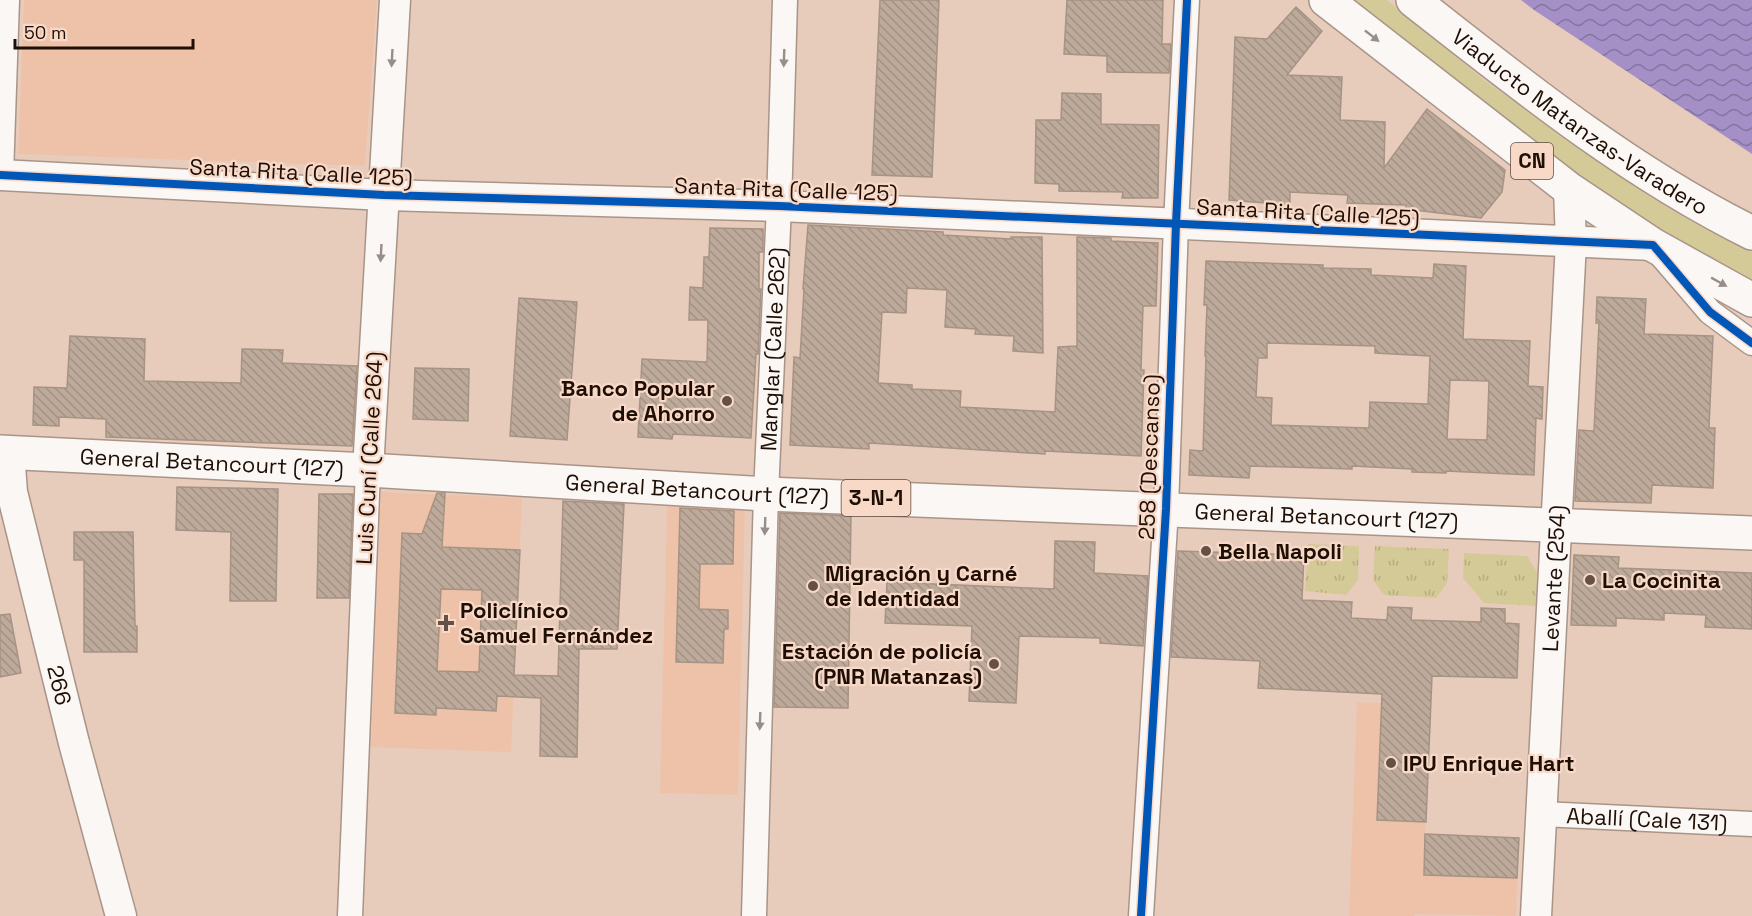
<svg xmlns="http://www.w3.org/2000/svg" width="1752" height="916" viewBox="0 0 1752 916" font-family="'Space Grotesk',sans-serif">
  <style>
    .built { fill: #eec2a9 }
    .grass { fill: url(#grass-tufts) }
    .park { fill: #d4ca97 }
    .water { fill: url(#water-waves) }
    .building { fill: url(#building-back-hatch); stroke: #a69384; stroke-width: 1.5; fill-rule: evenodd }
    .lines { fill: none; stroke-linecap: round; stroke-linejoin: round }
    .minor-casing { stroke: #a99488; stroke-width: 27 }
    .tertiary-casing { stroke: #a99488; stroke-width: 33 }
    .primary-casing { stroke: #a99488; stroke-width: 36 }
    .trunk-casing { stroke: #a99488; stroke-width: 36 }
    .minor { stroke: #fbf7f5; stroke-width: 24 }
    .tertiary { stroke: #fbf7f5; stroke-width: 30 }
    .primary { stroke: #fbf7f5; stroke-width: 33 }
    .trunk { stroke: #fbf7f5; stroke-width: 33 }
    .cycleway-casing { stroke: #f8d9c8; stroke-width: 11 }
    .cycleway { stroke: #0057b8; stroke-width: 8 }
    .oneway { fill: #988e89 }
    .poi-dot { fill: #645044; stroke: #f8d9c8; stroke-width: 2 }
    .labels { text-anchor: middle; stroke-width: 4.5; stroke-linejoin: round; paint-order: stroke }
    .shield { fill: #f8d9c8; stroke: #5f4b3f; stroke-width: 1.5 }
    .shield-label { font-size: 21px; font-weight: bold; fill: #1e0e04 }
    .street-label { font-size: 22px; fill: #1e0e04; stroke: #f8d9c8 }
    .poi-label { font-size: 22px; font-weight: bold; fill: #1e0e04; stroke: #f8d9c8; text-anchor: start }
  </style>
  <defs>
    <pattern id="grass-tufts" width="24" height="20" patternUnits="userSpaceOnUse" patternTransform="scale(1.5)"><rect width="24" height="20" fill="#d4ca97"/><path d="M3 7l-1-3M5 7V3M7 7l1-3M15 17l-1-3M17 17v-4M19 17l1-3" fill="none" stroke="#b6ac80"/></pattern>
    <pattern id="water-waves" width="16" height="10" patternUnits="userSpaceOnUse" patternTransform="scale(1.5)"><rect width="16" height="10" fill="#a490c7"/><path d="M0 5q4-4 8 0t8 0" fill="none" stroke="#85749f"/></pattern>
    <pattern id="building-back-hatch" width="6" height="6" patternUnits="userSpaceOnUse" patternTransform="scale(1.5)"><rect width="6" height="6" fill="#bdaa9b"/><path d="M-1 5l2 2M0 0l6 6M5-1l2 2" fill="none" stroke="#a29184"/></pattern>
  </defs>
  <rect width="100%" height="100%" fill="#e7ccbc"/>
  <!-- built -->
  <g class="built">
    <path d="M24,0H377L365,166L18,154Z"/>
    <path d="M381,492L522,498L511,752L371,747Z"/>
    <path d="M667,505L745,507L738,795L660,793Z"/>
    <path d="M1357,702L1430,705L1425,834L1519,838L1516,916L1414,914V916H1349Z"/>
  </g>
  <!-- grass -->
  <g class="grass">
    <path d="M1308,544L1359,546L1358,580L1346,595L1305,591Z"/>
    <path d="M1375,546L1449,549L1447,583L1436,598L1384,595L1373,580Z"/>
    <path d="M1464,553L1527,556L1537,572L1536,606L1484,603L1463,578Z"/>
  </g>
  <!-- park -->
  <path class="park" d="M1348,0H1387L1485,81L1650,197L1699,226L1752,252V279C1603,210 1477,100 1348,0Z"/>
  <!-- water -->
  <path class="water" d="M1521,0H1752V154L1534,10Z"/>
  <!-- building -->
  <g class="building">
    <path d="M880,0H939L932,177L872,175Z"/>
    <path d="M1067,0H1163L1162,44H1171L1169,73L1107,72V56L1064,54Z"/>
    <path d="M1296,7L1322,31L1287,75L1342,77L1340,120L1385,122L1384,168L1427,109L1505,170L1502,192L1481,218L1406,209V205L1347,203L1348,195L1290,192V205L1229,200L1235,37L1267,39Z"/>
    <path d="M1062,93L1101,94V124L1159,125L1158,198H1122L1123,192L1059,191V184L1035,183L1036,120H1061Z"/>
    <path d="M808,225L943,232V235L1011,239V237H1042L1043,353L1013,351L1014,336L975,334L976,329L945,327L947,290L907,288L906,313L882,312L878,383L912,385V389L961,391L960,407L1055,412L1058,347L1077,346V237L1111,238V241L1158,243L1156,306H1143L1141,370H1144L1141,456L1045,451V454L869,443V449L790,445L794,357L800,358L804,289H803Z"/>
    <path d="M710,228L763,229V252H759V289H761L758,354H756L751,438L673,434L672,439L638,437L642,359L707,362L708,320H689L690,287L703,288L704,257H709Z"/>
    <path d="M1206,261L1323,265V268L1371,269V275L1433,278L1434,264L1466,266L1463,339L1530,341L1528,386L1543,387L1542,419L1536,418L1534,475L1446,471V473L1412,472V469L1352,466V469L1250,466L1249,478L1189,475L1190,450L1203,451L1206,356H1205L1207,305H1204ZM1267,343L1375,346V353L1430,356L1428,404L1370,402L1369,428L1271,425L1272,398L1256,397L1258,358H1267ZM1450,380L1489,381L1487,440L1447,439Z"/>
    <path d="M1597,297L1646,299L1644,334L1713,336L1709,428H1715L1713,488L1652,485L1651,503L1575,501L1579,430L1594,431L1599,323H1596Z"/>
    <path d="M519,298L577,302L567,440L510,436Z"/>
    <path d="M70,336L145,339L144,381L241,383L242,349L283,350L282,363L357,366L352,446L106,437V419L59,417V426L33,425L34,387L67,388Z"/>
    <path d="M415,368L469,369L468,421L413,419Z"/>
    <path d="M177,487L278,489L276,601H230L231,532L176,530Z"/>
    <path d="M437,493H445L442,547L520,550L514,675L558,676L563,501L624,504L617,649H579L577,757L540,756L541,698L497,696L496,711L436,708V715L395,713L402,533L422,534ZM441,589L482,590L479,672L437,671Z"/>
    <path d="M319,494H353L349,598H317Z"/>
    <path d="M680,508L734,511L733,564H700L699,609L728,610V629H724L723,663L676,662Z"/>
    <path d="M780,513L851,516L848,708L774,707Z"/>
    <path d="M74,532H133L135,626H137V652H84V560H74Z"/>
    <path d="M1055,541L1095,542L1094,573L1148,576L1143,646L1100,643V638L1019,636L1016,703L969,701L972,626L885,623L887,582L1054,589Z"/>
    <path d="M1178,551L1304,555L1302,600L1352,602L1351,618L1387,620L1388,607L1412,608L1411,620L1481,622V608L1505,609V623L1519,624L1517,678L1432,676L1426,822L1377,820L1382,694L1258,688L1260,661L1171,657Z"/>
    <path d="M1574,555L1619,557L1618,568L1752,573V629L1705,627L1706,615L1664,613V620L1616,618V626L1571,625Z"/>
    <path d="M10,614L21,673L0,677V615Z"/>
    <path d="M1425,834L1519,838L1517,878L1424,875Z"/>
  </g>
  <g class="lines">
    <defs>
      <g id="minor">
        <path d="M1,175L7,0"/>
        <path d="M1662,256L1710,312L1752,343"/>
        <path id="s1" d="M1542,814L1752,824"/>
        <path d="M350,916L368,470"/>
        <path id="s2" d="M754,916L766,494L779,206L785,0"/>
        <path d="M1141,916L1166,509L1176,224L1187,0"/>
      </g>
      <g id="tertiary">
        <path d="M0,175L384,195L779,206L1653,245"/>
        <path id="s3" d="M9,453L12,492L74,743L121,916"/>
        <path d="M368,470L395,0"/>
        <path id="s4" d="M1536,916L1571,242L1569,189"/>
      </g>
      <g id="primary">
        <path id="s5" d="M0,452L368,470L766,494L1752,533"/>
      </g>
      <g id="trunk">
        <path d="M1326,0L1569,189L1653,245L1752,300"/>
        <path id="s6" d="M1413,0C1521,85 1629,172 1752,233"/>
      </g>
    </defs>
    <!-- minor casing -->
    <use href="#minor" class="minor-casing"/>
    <!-- tertiary casing -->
    <use href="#tertiary" class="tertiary-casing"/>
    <!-- primary casing -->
    <use href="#primary" class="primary-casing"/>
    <!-- trunk casing -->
    <use href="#trunk" class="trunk-casing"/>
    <!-- minor -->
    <use href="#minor" class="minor"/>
    <!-- tertiary -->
    <use href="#tertiary" class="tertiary"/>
    <!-- primary -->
    <use href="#primary" class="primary"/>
    <!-- trunk -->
    <use href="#trunk" class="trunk"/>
    <defs>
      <g id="cycleway">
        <path d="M0,175L384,195L779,206L1653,245L1710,312L1752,343"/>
        <path d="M1141,916L1166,509L1176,224L1187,0"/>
      </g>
    </defs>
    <!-- cycleway casing -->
    <use href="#cycleway" class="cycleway-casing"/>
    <!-- cycleway -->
    <use href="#cycleway" class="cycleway"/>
  </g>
  <!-- one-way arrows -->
  <defs><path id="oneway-solid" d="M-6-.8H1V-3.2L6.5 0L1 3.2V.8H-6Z" transform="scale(1.5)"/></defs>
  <g class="oneway">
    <use href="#oneway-solid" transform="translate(1372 36) rotate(38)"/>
    <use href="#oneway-solid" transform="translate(392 58) rotate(93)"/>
    <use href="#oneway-solid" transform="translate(784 58) rotate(92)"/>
    <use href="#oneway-solid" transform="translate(381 253) rotate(93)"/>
    <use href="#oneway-solid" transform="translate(1719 282) rotate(29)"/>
    <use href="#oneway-solid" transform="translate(765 526) rotate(92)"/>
    <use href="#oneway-solid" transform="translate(760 721) rotate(92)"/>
  </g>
  <!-- markers -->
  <g class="poi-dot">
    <circle cx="727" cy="401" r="6"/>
    <circle cx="1206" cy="551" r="6"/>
    <circle cx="1590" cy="580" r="6"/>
    <circle cx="813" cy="586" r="6"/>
    <path d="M443 614h6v6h6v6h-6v6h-6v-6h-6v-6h6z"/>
    <circle cx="994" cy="664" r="6"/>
    <circle cx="1391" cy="763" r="6"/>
  </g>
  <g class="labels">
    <!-- shield labels -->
    <g class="shield">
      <rect x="1511" y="143" width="42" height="36" rx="4.5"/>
      <rect x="841.5" y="480" width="69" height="36" rx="4.5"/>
    </g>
    <g class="shield-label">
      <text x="1532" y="168">CN</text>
      <text x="876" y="505">3-N-1</text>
    </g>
    <!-- street labels -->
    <g class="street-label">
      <text dy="8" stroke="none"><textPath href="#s6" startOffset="207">Viaducto Matanzas-Varadero</textPath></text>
      <text transform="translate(301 172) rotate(3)" y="8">Santa Rita (Calle 125)</text>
      <text transform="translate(786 189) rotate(2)" y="8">Santa Rita (Calle 125)</text>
      <text transform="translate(1308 212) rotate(3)" y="8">Santa Rita (Calle 125)</text>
      <text dy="8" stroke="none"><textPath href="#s2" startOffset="567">Manglar (Calle 262)</textPath></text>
      <text transform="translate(1149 457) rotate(-88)" y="8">258 (Descanso)</text>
      <text transform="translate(369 458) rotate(-87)" y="8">Luis Cuní (Calle 264)</text>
      <text dy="8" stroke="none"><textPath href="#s5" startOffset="212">General Betancourt (127)</textPath></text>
      <text dy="8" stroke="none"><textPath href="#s5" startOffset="698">General Betancourt (127)</textPath></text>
      <text dy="8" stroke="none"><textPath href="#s5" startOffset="1328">General Betancourt (127)</textPath></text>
      <text dy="8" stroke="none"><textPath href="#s4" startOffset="338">Levante (254)</textPath></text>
      <text dy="8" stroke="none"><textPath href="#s3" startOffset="238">266</textPath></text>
      <text dy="8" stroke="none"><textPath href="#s1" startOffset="105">Aballí (Cale 131)</textPath></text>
    </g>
    <!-- poi labels -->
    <g class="poi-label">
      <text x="715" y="396" text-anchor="end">Banco Popular<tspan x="715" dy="25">de Ahorro</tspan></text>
      <text x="1218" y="559">Bella Napoli</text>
      <text x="825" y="581">Migración y Carné<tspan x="825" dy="25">de Identidad</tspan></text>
      <text x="1602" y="588">La Cocinita</text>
      <text x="460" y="618">Policlínico<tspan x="460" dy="25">Samuel Fernández</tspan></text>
      <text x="982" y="659" text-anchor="end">Estación de policía<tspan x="982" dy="25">(PNR Matanzas)</tspan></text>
      <text x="1403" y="771">IPU Enrique Hart</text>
    </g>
  </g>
  <!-- scale -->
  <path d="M15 39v9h178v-9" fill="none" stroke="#1e0e04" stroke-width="3"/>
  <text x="24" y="39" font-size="18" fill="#1e0e04" stroke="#f8d9c8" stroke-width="4.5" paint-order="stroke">50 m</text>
</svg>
